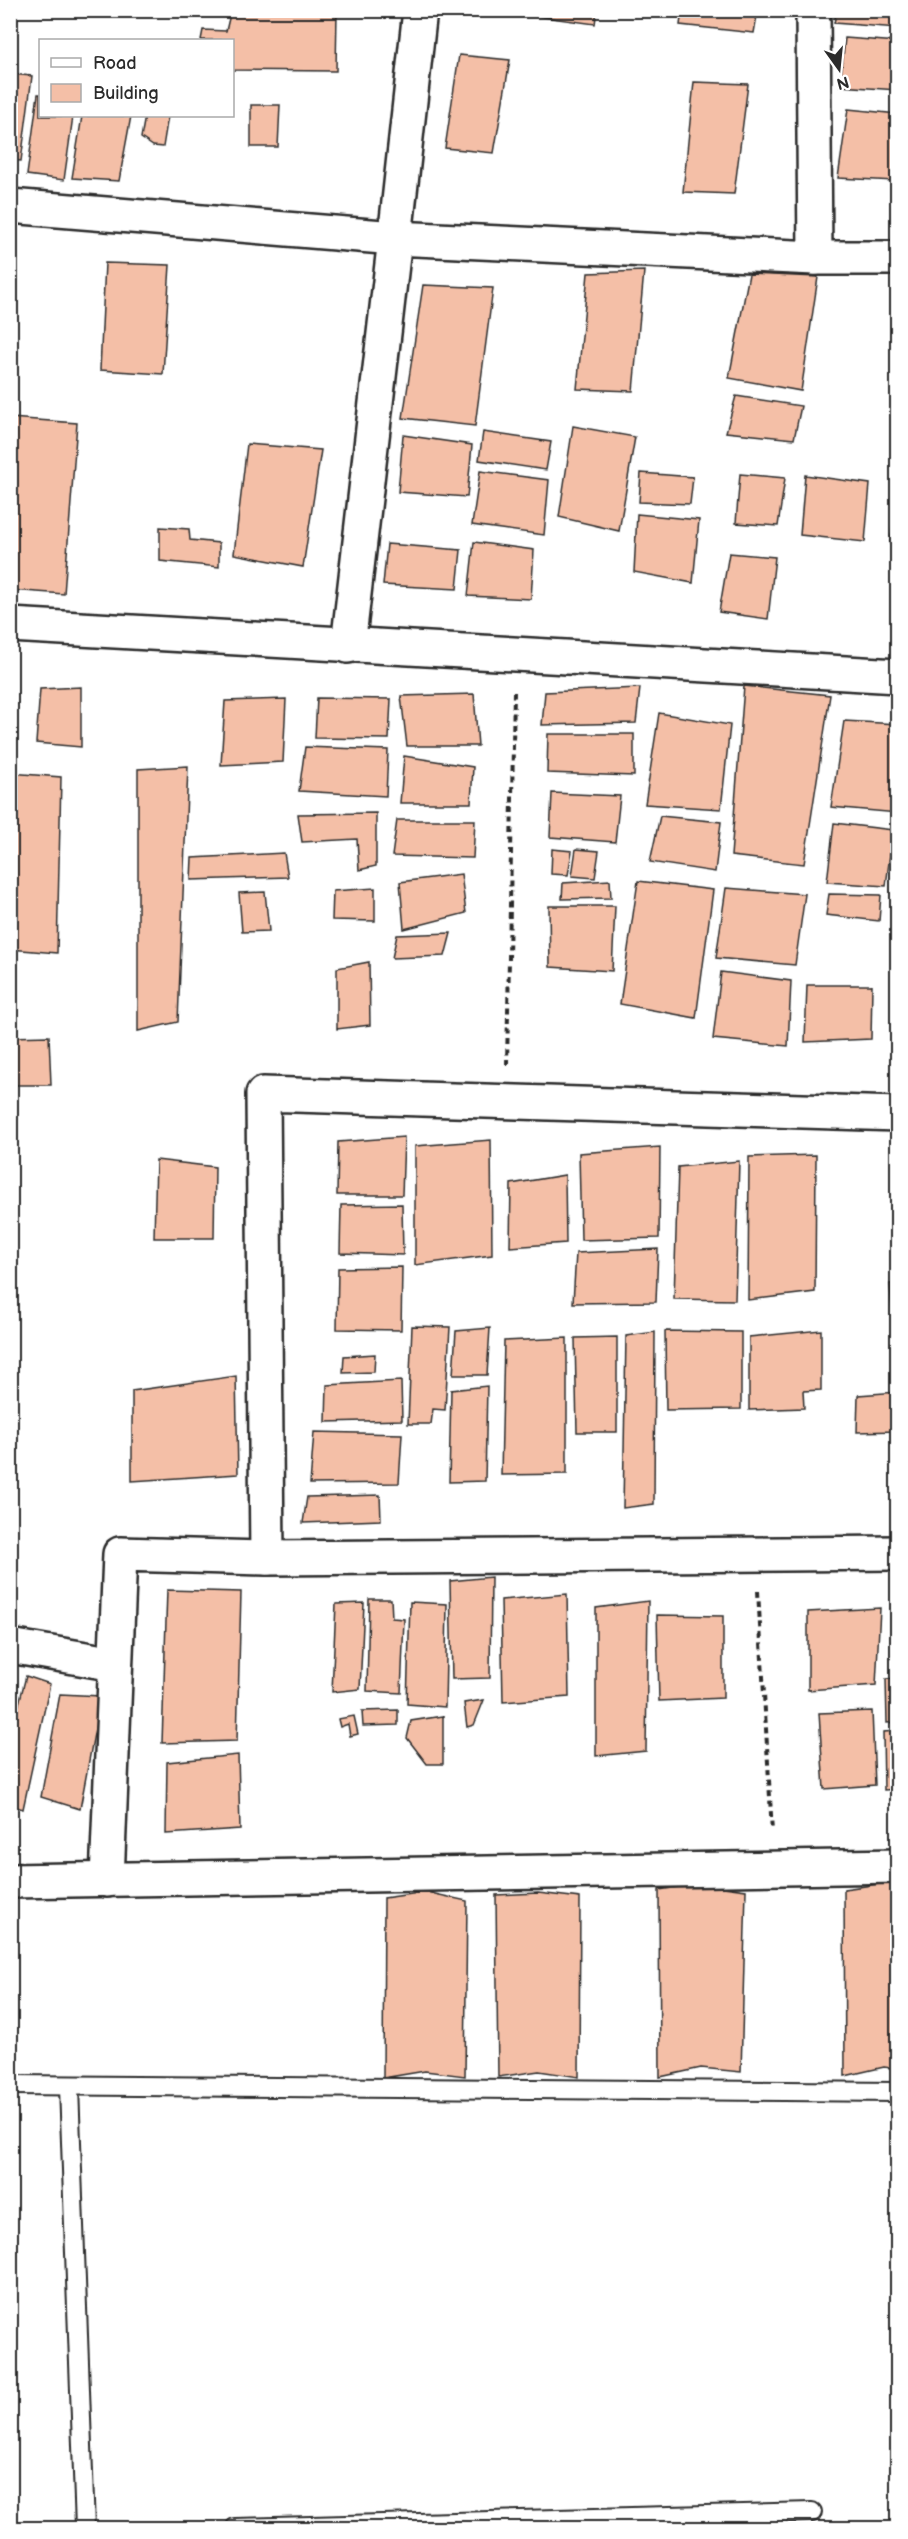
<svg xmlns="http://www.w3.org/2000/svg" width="908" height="2539" viewBox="0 0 908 2539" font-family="'Balsamiq Sans',sans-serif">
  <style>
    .building { fill: #f4bfa7; stroke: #2b2b2b; stroke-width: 1.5 }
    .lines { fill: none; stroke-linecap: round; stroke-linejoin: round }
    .lane-casing { stroke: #2b2b2b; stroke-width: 22 }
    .street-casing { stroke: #2b2b2b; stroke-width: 38 }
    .path { stroke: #2b2b2b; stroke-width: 4; stroke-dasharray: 6 4.5; stroke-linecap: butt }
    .lane { stroke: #fff; stroke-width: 18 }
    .street { stroke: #fff; stroke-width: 33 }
  </style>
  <rect width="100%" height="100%" fill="#fff"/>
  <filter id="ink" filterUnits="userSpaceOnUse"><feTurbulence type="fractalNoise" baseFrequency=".0167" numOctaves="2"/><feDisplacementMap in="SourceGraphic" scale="12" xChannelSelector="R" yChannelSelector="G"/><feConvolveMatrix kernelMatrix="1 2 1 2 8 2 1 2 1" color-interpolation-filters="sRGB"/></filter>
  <g filter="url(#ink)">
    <!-- building -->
    <g class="building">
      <path d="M231,10H337L336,71L232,70V40H201L203,30L226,31Z"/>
      <path d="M529,10H597L595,24L529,15Z"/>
      <path d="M682,10H758L754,33L680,25Z"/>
      <path d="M837,10H898V28L834,23Z"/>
      <path d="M845,38L898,42V90L840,86Z"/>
      <path d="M459,55L510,60L494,153L445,148Z"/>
      <path d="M10,74L32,76L21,161L10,160Z"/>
      <path d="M694,82L748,84L734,194L683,192Z"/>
      <path d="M38,94H40V116H73L64,180L27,175Z"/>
      <path d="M251,105H280L278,147H251Z"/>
      <path d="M848,109L898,114L895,181L838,178Z"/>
      <path d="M82,116H131L119,181L72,178Z"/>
      <path d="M145,116H168L163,147L153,146L141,138Z"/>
      <path d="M10,242L17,243L10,317Z"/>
      <path d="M105,263L170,265L163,374L100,370Z"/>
      <path d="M644,271L633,391L577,389L588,273Z"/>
      <path d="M749,274L818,277L801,391L729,378Z"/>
      <path d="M423,285L493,288L475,426L403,418Z"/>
      <path d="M736,396L801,406L794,439L726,432Z"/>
      <path d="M10,418L77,423L64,594L10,590Z"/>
      <path d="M573,426L635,437L619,531L559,517Z"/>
      <path d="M483,432L551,442L546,470L479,460Z"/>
      <path d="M403,435L472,445L467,497L398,492Z"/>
      <path d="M247,444L321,450L303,567L234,554Z"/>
      <path d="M480,471L549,480L544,535L472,525Z"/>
      <path d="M641,473L693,477L690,504L639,502Z"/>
      <path d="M740,474L785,478L778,526L736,523Z"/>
      <path d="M805,475L870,484L865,542L800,535Z"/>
      <path d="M898,488V544H890Z"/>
      <path d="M637,514L699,520L693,583L634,572Z"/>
      <path d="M160,527L189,529L190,540L219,543V567L160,561Z"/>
      <path d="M474,542L534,550L531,599L468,596Z"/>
      <path d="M387,544L461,550L457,589L383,585Z"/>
      <path d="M729,553L775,557L768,619L719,612Z"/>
      <path d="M744,686L830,695L804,864L731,856Z"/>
      <path d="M81,687V747L36,743L40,689Z"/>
      <path d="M640,688L636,723L542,725L545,692Z"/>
      <path d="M474,694L478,746H407L401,696Z"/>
      <path d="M317,698L391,699L389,739L315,738Z"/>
      <path d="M286,699L283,762L221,765L225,701Z"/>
      <path d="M659,713L730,725L721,809L645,804Z"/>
      <path d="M844,721L898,724V813L831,807Z"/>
      <path d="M548,734H634V776L547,773Z"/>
      <path d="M305,747L388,750L386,796L299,791Z"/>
      <path d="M404,756L473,767L471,803H400Z"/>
      <path d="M188,766L178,1022L138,1031V769Z"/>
      <path d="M10,773L61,777L57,953L10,949Z"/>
      <path d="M552,793L620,796L615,842L550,837Z"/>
      <path d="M376,813V866L359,870L357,839L302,842L298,814Z"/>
      <path d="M660,816L721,822L715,872L650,862Z"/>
      <path d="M397,820H475L473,858L392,856Z"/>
      <path d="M834,823L893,830L886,886L827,882Z"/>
      <path d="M552,849L572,851L568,875L551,874Z"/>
      <path d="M576,849L599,851L595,878L572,876Z"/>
      <path d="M284,853L288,877L191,880L192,858Z"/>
      <path d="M461,874L466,913L404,929L400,882Z"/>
      <path d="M610,880L611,898L562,899L563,883Z"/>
      <path d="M638,881L713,890L696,1018L620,1004Z"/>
      <path d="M375,888V921L332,920L333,891Z"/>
      <path d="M726,888L805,894L795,965L716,958Z"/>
      <path d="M265,892L269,931L242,932L239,893Z"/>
      <path d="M829,894L881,895L879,921L826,915Z"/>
      <path d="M549,906H615L612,971L550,967Z"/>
      <path d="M451,933L445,956L392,958L397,935Z"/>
      <path d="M369,962L370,1025L337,1029V968Z"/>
      <path d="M721,972L791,981L788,1046L713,1039Z"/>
      <path d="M807,985H872L871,1039L805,1042Z"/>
      <path d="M49,1036L51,1085H10V1037Z"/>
      <path d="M404,1137L402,1195H337L338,1142Z"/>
      <path d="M491,1140L492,1255L415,1265V1146Z"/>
      <path d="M660,1147L659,1238L581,1240L579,1153Z"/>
      <path d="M816,1155L815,1292L748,1300L749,1157Z"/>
      <path d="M156,1160L215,1167L214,1238H154Z"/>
      <path d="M739,1161L735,1300L674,1299L678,1167Z"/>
      <path d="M565,1175L566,1243L510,1247L511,1184Z"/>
      <path d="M402,1204L403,1255L340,1253L341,1205Z"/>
      <path d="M658,1249L656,1302L573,1303L576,1253Z"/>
      <path d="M402,1267L401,1330L337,1329L338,1268Z"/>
      <path d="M898,1283V1323L893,1324L890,1284Z"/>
      <path d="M412,1326L450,1327L445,1410L433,1409L431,1424H408Z"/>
      <path d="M490,1328L487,1375H453L456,1331Z"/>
      <path d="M821,1330V1390L803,1391L804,1408L749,1410V1337Z"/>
      <path d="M665,1331L741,1332V1409L666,1410Z"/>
      <path d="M655,1332L654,1504L623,1508L626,1336Z"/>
      <path d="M617,1337V1432H577L575,1338Z"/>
      <path d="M567,1338V1474L501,1475L504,1341Z"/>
      <path d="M375,1354L374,1372L343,1373L344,1356Z"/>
      <path d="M236,1376L238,1474L132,1481V1391Z"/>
      <path d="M401,1381L402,1420L326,1422L327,1385Z"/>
      <path d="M487,1386L485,1481L449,1482L451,1390Z"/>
      <path d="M898,1392V1431L857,1432L858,1395Z"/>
      <path d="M314,1432L402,1434L399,1483L310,1484Z"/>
      <path d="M380,1495L381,1520L303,1523L307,1497Z"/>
      <path d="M491,1577L490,1678L452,1679L450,1581Z"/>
      <path d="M167,1590L241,1592L237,1741L162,1743Z"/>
      <path d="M567,1594L569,1697L503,1702L501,1600Z"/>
      <path d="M369,1599H391L392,1618L404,1619L401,1693L367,1691Z"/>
      <path d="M648,1601L646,1751L596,1756V1608Z"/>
      <path d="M410,1602L447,1604L445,1707L407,1704Z"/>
      <path d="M898,1602V1667H893L892,1603Z"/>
      <path d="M364,1603L360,1689L332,1692L336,1604Z"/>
      <path d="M880,1608L876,1685L808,1690V1612Z"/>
      <path d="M657,1615L723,1616V1698L659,1701Z"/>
      <path d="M26,1676L50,1684L23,1809L10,1805V1739Z"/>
      <path d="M898,1678V1722L887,1723L886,1679Z"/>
      <path d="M60,1694L101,1696L80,1809L41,1797Z"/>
      <path d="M484,1700L474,1725L467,1727L464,1703Z"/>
      <path d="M398,1710V1725L363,1726L362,1711Z"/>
      <path d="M872,1711L875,1785L824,1789L819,1713Z"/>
      <path d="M354,1716L358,1734L350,1736L348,1724L340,1727L338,1719Z"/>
      <path d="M443,1716V1764H427L407,1738L411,1721Z"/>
      <path d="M898,1731V1789L884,1790L883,1732Z"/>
      <path d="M238,1755L240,1829L166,1834L167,1762Z"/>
      <path d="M887,1883L898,1884V2069L884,2067L845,2076L844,1889Z"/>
      <path d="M700,1884L746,1890L741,2072L701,2068L660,2077L659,1890Z"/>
      <path d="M426,1892L467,1901L465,2076L425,2071L383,2078L384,1898Z"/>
      <path d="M538,1893L580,1898L579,2077L539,2071L498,2077L496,1895Z"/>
    </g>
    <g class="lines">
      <defs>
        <g id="lane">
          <path d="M10,2085L898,2092"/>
          <path d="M69,2087L85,2528"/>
          <path d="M235,2528L812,2512"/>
        </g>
        <g id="street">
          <path d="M813,10L815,258"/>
          <path d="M10,206L395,238L420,10"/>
          <path d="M10,625L898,676"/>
          <path d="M348,646L395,238L815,258H898"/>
          <path d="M267,1558L263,1094L898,1114"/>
          <path d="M10,1646L115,1664"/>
          <path d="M107,1880L120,1554L267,1558L898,1553"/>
          <path d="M10,1881L898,1866"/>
        </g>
      </defs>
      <!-- lane casing -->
      <use href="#lane" class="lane-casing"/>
      <!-- street casing -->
      <use href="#street" class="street-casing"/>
      <!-- path -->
      <g class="path">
        <path d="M507,1065L514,692"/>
        <path d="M758,1591L772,1832"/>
      </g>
      <!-- lane -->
      <use href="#lane" class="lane"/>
      <!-- street -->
      <use href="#street" class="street"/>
    </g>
  </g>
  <!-- margin -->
  <rect width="908" height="2539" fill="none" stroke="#fff" stroke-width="36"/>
  <rect x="18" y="18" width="872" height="2503" fill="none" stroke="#2b2b2b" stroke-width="2" filter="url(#ink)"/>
  <!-- legend -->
  <rect x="39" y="39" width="195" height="78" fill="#ffffff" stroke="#aaaaaa" stroke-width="1.5"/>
  <rect x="51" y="58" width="30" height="9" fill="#ffffff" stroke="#aaaaaa" stroke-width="1.5"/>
  <text x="93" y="69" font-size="18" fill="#2b2b2b">Road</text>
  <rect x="51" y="84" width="30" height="18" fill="#f4bfa7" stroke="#aaaaaa" stroke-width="1.5"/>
  <text x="93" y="99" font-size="18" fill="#2b2b2b">Building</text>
  <!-- north arrow -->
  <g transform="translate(839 69) rotate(165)" stroke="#ffffff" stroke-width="4.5" paint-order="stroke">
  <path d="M0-4.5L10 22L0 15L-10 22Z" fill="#2b2b2b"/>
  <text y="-9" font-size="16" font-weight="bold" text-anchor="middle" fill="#2b2b2b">N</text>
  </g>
</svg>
